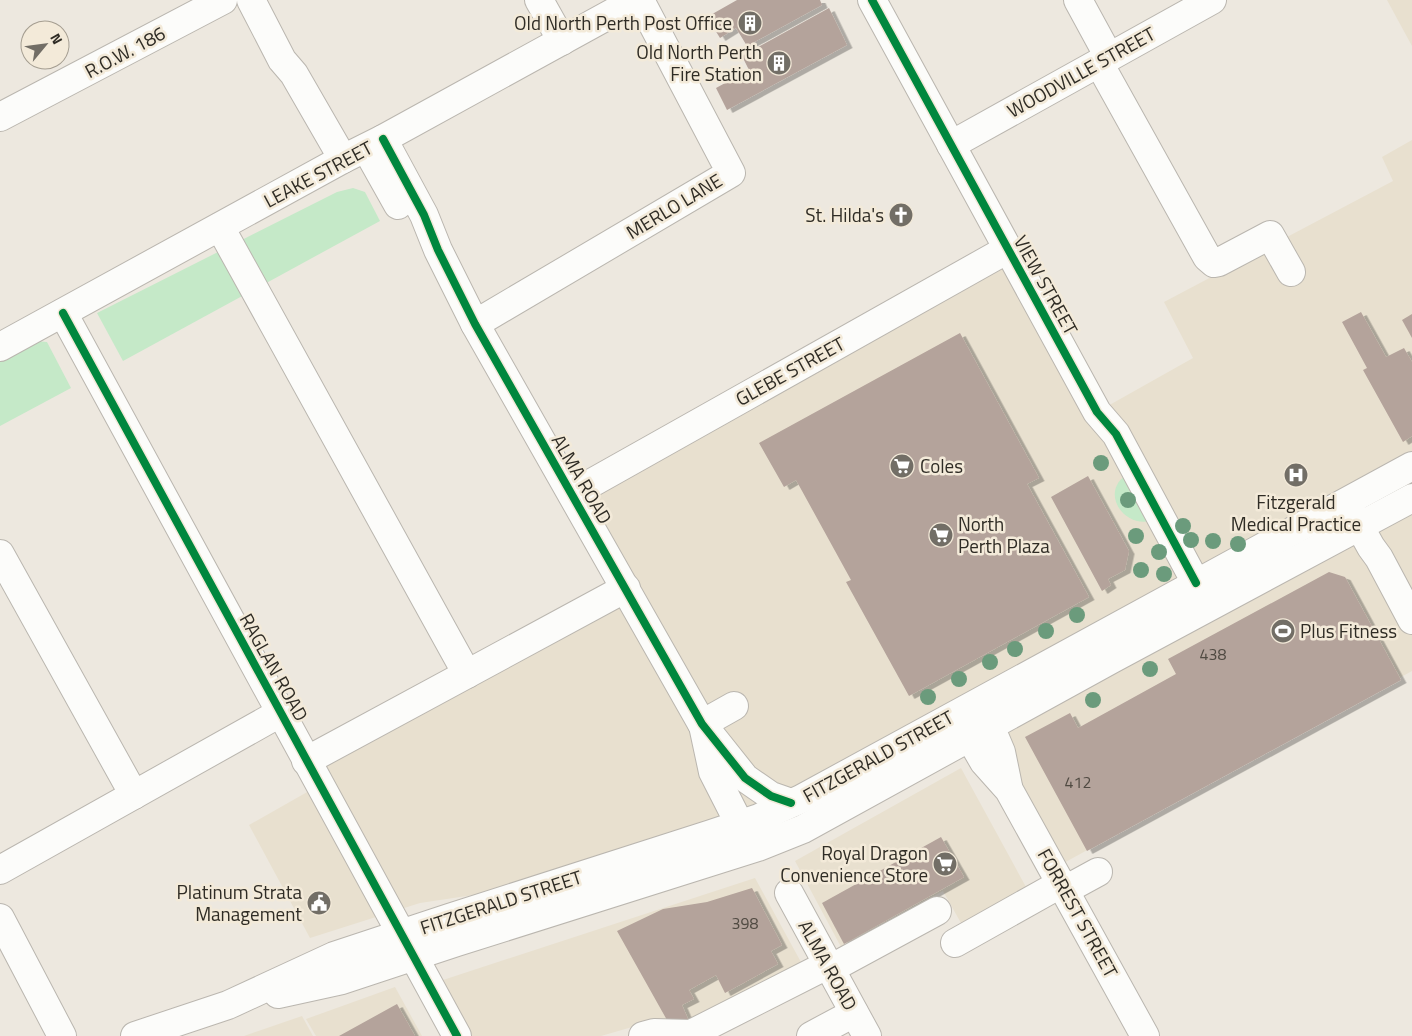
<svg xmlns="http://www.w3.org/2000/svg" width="1412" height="1036" viewBox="0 0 1412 1036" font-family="'Titillium Web',sans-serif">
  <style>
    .built { fill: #e8e0cf }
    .green { fill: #c5e9c8 }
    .building { fill: #b4a39b; filter: url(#shadow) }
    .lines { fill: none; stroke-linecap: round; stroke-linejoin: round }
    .minor-casing { stroke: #bab6af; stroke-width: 30 }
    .major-casing { stroke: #bab6af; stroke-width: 30 }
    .minor { stroke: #fcfcfa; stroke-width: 28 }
    .major { stroke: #fcfcfa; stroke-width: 28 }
    .cycleway-casing { stroke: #f3ead9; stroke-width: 11 }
    .cycleway { stroke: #00873e; stroke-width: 8 }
    .tree { fill: #6b9b7c }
    .labels { text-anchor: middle; stroke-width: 5; stroke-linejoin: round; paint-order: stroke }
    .number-label { font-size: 16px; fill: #504a42 }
    .poi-label { font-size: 19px; fill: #2f2c25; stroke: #f3ead9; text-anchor: end }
    .street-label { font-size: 19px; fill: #2f2c25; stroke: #f3ead9 }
  </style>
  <defs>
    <filter id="shadow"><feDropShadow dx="5.5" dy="3" stdDeviation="0" flood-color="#0004"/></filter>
  </defs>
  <rect width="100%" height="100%" fill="#ede8df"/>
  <!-- built -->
  <g class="built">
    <path d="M1387,0H1412V46Z"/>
    <path d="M1412,140V671L1062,864L988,728L768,851L420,903L310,938L249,825L316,787L298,754L612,582L569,493L1008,249L1097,412L1193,358L1164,302L1393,181L1382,157Z"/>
    <path d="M961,768L1026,887L961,923L943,891L841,947L795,861Z"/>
    <path d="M755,878L802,964L689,1022L653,1021L601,1036H470L440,981Z"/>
    <path d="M395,987L422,1036H316L306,1019Z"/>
    <path d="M302,1016L313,1036H244Z"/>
  </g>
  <!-- green -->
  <g class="green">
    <path d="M353,188L365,192L380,221L123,361L97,313L337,192Z"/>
    <path d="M35,341L47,342L71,388L0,426V359Z"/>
    <path d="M1125,476L1150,521C1123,527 1101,493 1125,476Z"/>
  </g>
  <!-- building -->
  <g class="building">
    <path d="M737,0H820L822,5L747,46L736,28L720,38L707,17Z"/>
    <path d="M829,8L847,45L727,110L716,88L749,70L742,56Z"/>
    <path d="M1361,312L1386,357L1404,348L1412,362V436L1403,442L1363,370L1367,368L1342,322Z"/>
    <path d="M1412,314V338L1402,320Z"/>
    <path d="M960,333L1039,478L1027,484L1089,597L909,696L846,582L851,580L796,480L784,487L759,443Z"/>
    <path d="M1088,476L1129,551L1125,570L1108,579L1111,585L1102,591L1051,497Z"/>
    <path d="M1329,572L1345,577L1401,680L1087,851L1025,737L1070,713L1078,728L1176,674L1168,659Z"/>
    <path d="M941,837L964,877L844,944L822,903Z"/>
    <path d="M752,888L782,945L771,951L778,964L725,993L716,975L689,990L694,999L682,1005L688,1019L672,1029L617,931L663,909L707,902Z"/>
    <path d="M397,1004L415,1036H339Z"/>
  </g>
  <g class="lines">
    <defs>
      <g id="minor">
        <path d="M251,0L282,60L294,74L343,159"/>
        <path d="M539,0L562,41"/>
        <path d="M872,0L1097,412L1116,434L1196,583"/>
        <path d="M1078,0L1109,57"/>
        <path d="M1099,63L1207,257L1214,263L1219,262L1270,235L1291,272"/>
        <path d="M0,117L223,0"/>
        <path d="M383,139L424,215L438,250L475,324L702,724L745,778L771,796L791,803"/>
        <path d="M951,145L1212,0"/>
        <path d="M366,148L398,205"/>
        <path d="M220,227L467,674"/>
        <path d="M63,313L457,1036"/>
        <path d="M475,324L731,173L640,0"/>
        <path d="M0,347L343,159L383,139L636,0"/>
        <path d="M572,494L1008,249"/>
        <path d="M1348,506L1371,547L1379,558L1412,620"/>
        <path d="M0,554L134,795"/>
        <path d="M978,705L990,726L1001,752L1008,786"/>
        <path d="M958,717L984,762L1009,790L1145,1036"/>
        <path d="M702,724L734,706"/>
        <path d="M704,730L713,772L740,825L754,842"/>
        <path d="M306,761L626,588"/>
        <path d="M0,870L280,713"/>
        <path d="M1065,890L1098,872"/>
        <path d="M789,893L867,1036"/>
        <path d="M0,918L62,1036"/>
        <path d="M955,943L1062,883"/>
        <path d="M830,969L937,911"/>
        <path d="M643,1036L654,1033L691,1034L827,965"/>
        <path d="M811,1036L854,1013"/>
      </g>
      <g id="major">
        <path d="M278,994L342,980L457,942L758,847L803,829L1112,659L1412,498"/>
        <path d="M135,1036L228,1005L334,956L449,918L711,834L759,818L801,799L1412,466"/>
      </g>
    </defs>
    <!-- minor casing -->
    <use href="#minor" class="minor-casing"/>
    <!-- major casing -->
    <use href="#major" class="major-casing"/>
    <!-- minor -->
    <use href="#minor" class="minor"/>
    <!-- major -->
    <use href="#major" class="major"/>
    <defs>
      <g id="cycleway">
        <path d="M872,0L1097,412L1116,434L1196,583"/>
        <path d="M383,139L424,215L438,250L475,324L702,724L745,778L771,796L791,803"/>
        <path d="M63,313L457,1036"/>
      </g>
    </defs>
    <!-- cycleway casing -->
    <use href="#cycleway" class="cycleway-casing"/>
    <!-- cycleway -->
    <use href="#cycleway" class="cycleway"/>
  </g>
  <!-- trees -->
  <g class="tree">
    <circle cx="1101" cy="463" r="8"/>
    <circle cx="1128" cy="500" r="8"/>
    <circle cx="1183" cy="526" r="8"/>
    <circle cx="1136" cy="536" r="8"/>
    <circle cx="1191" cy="540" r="8"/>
    <circle cx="1213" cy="541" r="8"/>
    <circle cx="1238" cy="544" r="8"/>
    <circle cx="1159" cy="552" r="8"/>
    <circle cx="1141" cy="570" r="8"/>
    <circle cx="1164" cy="574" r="8"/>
    <circle cx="1077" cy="615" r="8"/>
    <circle cx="1046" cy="631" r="8"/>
    <circle cx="1015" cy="649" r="8"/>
    <circle cx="990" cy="662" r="8"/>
    <circle cx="1150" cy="669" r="8"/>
    <circle cx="959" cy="679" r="8"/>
    <circle cx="928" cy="697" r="8"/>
    <circle cx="1093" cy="700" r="8"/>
  </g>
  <!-- icons -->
  <defs>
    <symbol id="building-disc" viewBox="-11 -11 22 22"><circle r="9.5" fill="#726e66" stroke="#f3ead9"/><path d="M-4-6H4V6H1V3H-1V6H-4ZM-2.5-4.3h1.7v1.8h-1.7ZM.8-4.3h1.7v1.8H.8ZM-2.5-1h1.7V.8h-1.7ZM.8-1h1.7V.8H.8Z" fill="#fff"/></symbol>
    <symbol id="church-disc" viewBox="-11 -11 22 22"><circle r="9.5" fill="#726e66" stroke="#f3ead9"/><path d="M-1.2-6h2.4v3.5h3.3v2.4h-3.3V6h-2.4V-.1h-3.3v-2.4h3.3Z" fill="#fff"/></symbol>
    <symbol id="supermarket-disc" viewBox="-11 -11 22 22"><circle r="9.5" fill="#726e66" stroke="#f3ead9"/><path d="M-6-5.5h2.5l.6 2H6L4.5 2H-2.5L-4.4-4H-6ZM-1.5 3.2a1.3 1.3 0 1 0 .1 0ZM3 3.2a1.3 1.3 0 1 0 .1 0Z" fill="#fff"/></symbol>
    <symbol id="hospital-disc" viewBox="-11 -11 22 22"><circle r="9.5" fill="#726e66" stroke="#f3ead9"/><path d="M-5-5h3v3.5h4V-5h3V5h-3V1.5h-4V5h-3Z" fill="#fff"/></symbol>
    <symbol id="stadium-disc" viewBox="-11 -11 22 22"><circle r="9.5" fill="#726e66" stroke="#f3ead9"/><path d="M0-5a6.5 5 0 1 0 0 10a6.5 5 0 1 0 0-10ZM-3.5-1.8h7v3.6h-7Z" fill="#fff"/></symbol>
    <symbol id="civic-disc" viewBox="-11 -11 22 22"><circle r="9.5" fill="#726e66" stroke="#f3ead9"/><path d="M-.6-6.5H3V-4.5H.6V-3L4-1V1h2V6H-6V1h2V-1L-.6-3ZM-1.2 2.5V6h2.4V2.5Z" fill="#fff"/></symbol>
  </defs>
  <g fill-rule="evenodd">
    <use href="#building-disc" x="736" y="9" width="28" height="28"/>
    <use href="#building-disc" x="765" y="49" width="28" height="28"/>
    <use href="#church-disc" x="887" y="201" width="28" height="28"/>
    <use href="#supermarket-disc" x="888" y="452" width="28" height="28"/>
    <use href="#hospital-disc" x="1282" y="461" width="28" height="28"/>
    <use href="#supermarket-disc" x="927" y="521" width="28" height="28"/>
    <use href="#stadium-disc" x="1269" y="617" width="28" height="28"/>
    <use href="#supermarket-disc" x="931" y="850" width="28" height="28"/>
    <use href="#civic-disc" x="305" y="889" width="28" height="28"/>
  </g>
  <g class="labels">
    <!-- number labels -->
    <g class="number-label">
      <text x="1213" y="660">438</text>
      <text x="1078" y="788">412</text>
      <text x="745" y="929">398</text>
    </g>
    <!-- poi labels -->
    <g class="poi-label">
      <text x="732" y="30">Old North Perth Post Office</text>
      <text x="762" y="59">Old North Perth<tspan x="762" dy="22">Fire Station</tspan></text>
      <text x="884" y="222">St. Hilda's</text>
      <text x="920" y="473" text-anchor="start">Coles</text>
      <text x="1296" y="509" text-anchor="middle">Fitzgerald<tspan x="1296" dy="22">Medical Practice</tspan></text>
      <text x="958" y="531" text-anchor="start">North<tspan x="958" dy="22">Perth Plaza</tspan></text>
      <text x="1300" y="638" text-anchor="start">Plus Fitness</text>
      <text x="928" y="860">Royal Dragon<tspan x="928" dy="22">Convenience Store</tspan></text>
      <text x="302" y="899">Platinum Strata<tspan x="302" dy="22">Management</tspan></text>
    </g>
    <!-- street labels -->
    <g class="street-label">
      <text transform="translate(125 52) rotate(-28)" y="7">R.O.W. 186</text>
      <text transform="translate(1081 72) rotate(-29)" y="7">WOODVILLE STREET</text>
      <text transform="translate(318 174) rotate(-28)" y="7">LEAKE STREET</text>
      <text transform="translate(674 206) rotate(-31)" y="7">MERLO LANE</text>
      <text transform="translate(1046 285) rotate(61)" y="7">VIEW STREET</text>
      <text transform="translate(790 371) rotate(-29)" y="7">GLEBE STREET</text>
      <text transform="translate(582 479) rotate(60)" y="7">ALMA ROAD</text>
      <text transform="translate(274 667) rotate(61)" y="7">RAGLAN ROAD</text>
      <text transform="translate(878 756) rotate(-29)" y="7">FITZGERALD STREET</text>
      <text transform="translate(501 902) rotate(-18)" y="7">FITZGERALD STREET</text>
      <text transform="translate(1078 913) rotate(61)" y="7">FORREST STREET</text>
      <text transform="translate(828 965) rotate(61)" y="7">ALMA ROAD</text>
    </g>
  </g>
  <!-- north arrow -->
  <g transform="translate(45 45) rotate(61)"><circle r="24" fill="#f3ead9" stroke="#a59e91"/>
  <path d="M0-4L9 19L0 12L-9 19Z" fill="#726e66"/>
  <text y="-8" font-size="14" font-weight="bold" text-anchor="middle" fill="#2f2c25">N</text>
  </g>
</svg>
